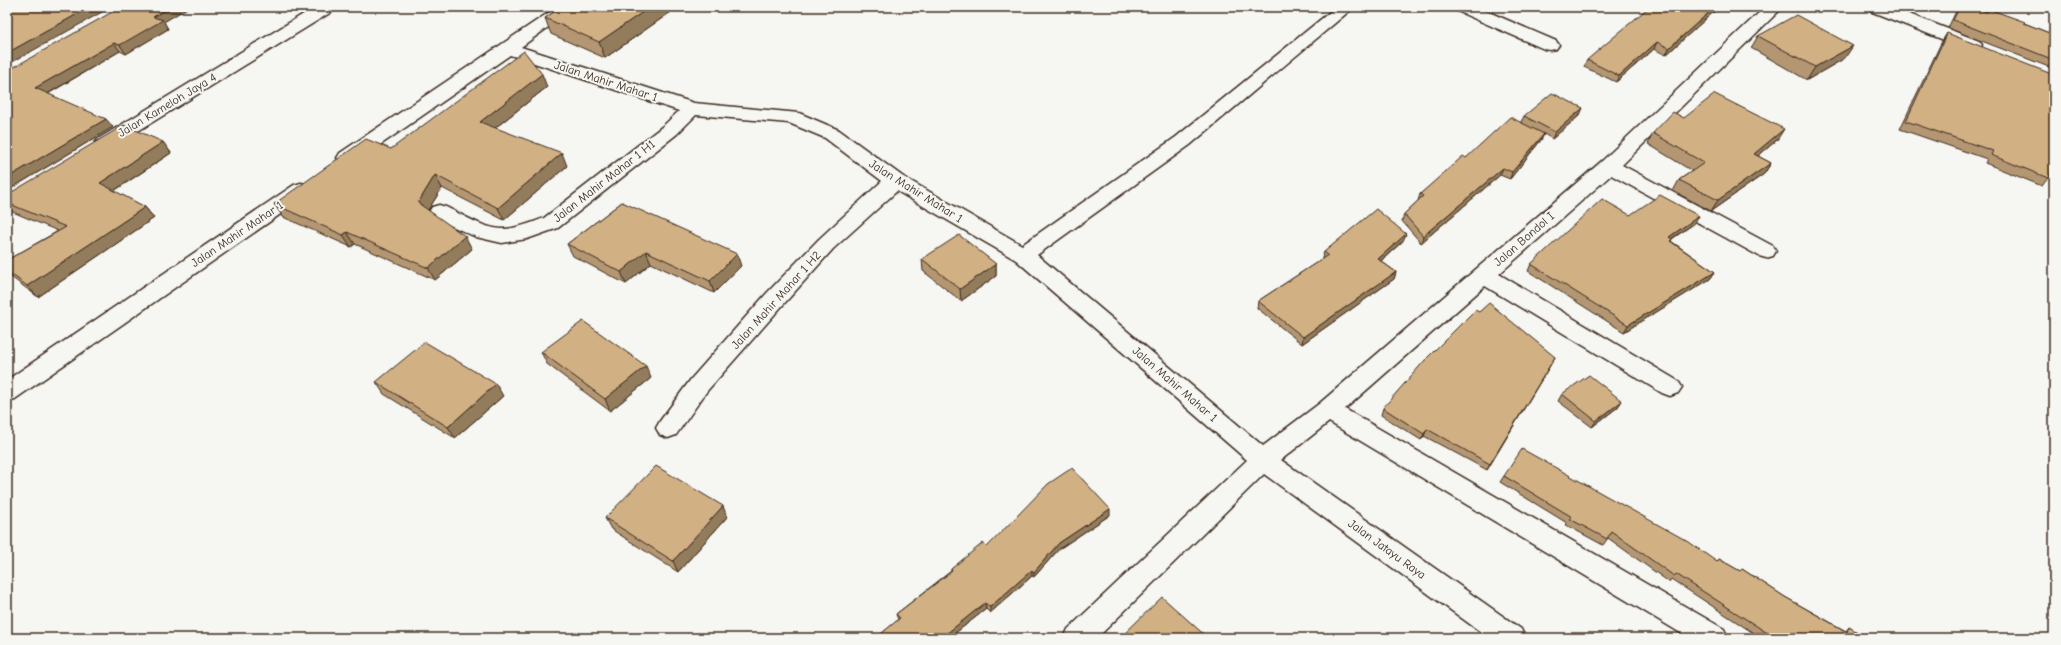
<svg xmlns="http://www.w3.org/2000/svg" width="2061" height="645" viewBox="0 0 2061 645" font-family="'Comic Neue',sans-serif">
  <style>
    .lines { fill: none; stroke-linecap: round; stroke-linejoin: round }
    .minor-casing { stroke: #3b2a1e; stroke-width: 3 }
    .minor { fill: #f6f6f2; fill-rule: evenodd }
    .wall { fill: #b49772; stroke: #3b2a1e }
    .shaded-wall { fill: #927b5c; stroke: #3b2a1e }
    .building { fill: #d1b084; stroke: #3b2a1e }
    .labels { text-anchor: middle; stroke-width: 4; stroke-linejoin: round; paint-order: stroke }
    .street-label { font-size: 12px; fill: #3b2a1e; stroke: #f6f6f2 }
  </style>
  <rect width="100%" height="100%" fill="#f6f6f2"/>
  <filter id="ink" filterUnits="userSpaceOnUse"><feTurbulence type="fractalNoise" baseFrequency=".025" numOctaves="2"/><feDisplacementMap in="SourceGraphic" scale="8" xChannelSelector="R" yChannelSelector="G"/><feConvolveMatrix kernelMatrix="1 2 1 2 8 2 1 2 1" color-interpolation-filters="sRGB"/></filter>
  <g filter="url(#ink)">
    <g class="lines">
      <defs>
        <g id="minor">
          <path d="M315,7H335L333,11L112,147L105,149L98,147L95,143L98,139Z"/>
          <path d="M557,7H576L521,47L694,103L799,113L839,130L902,176L1022,245L1176,137L1336,7H1354L1190,145L1037,255L1263,446L1320,403L1602,161L1765,7H1783L1622,165L1773,246L1776,251L1773,256L1766,258L1759,256L1611,175L1499,274L1678,381L1682,387L1678,393L1670,396L1662,393L1485,286L1345,409L1724,629L1728,638H1689L1329,422L1281,460L1521,629L1525,638H1489L1264,474L1097,638H1064L1068,629L1247,460L1016,260L897,191L833,249L782,306L707,391L676,435L668,438L660,435L656,428L660,421L691,379L766,294L819,239L882,181L825,138L789,123L696,115L677,134L558,228L527,239L502,243L476,237L432,217L429,212L432,207L439,205L446,207C463,215 483,228 501,229C516,229 531,223 544,218L663,126L679,111L510,55L354,163L347,164L340,163L337,158L340,153Z"/>
          <path d="M1455,7H1477L1556,41L1559,45L1556,49L1550,50L1544,49L1457,11Z"/>
          <path d="M1868,7H1891L1979,41L1982,45L1979,49L1973,50L1967,49L1870,11Z"/>
          <path d="M301,183L308,185L311,190L308,195L15,399L7,401V380L294,185Z"/>
        </g>
      </defs>
      <!-- minor casing -->
      <use href="#minor" class="minor-casing"/>
      <!-- minor -->
      <use href="#minor" class="minor"/>
    </g>
    <!-- wall -->
    <g class="wall">
      <path d="M561,7H678L605,58L551,34L545,18Z"/>
      <path d="M1719,7L1666,55L1654,49L1616,82L1584,67L1587,60Z"/>
      <path d="M1958,7H1974L1987,12L1989,9L2054,35V69L1948,28Z"/>
      <path d="M164,22L168,29L126,54L120,51L48,94L113,127L7,191V71Z"/>
      <path d="M1947,33L2048,178L2042,186L1985,163L1987,159L1900,129L1942,41Z"/>
      <path d="M1758,36L1845,58L1807,80L1751,48Z"/>
      <path d="M547,87L495,128L567,166L504,220L442,188L428,210L472,249L435,280L355,244L351,247L283,217L274,204L391,149Z"/>
      <path d="M1580,115L1552,139L1544,134L1541,140L1510,179L1500,175L1421,243L1402,221L1404,214L1418,201L1420,194L1466,158L1521,122L1524,116Z"/>
      <path d="M1684,118L1777,140L1758,156L1771,163L1764,174L1711,211L1673,191L1679,180L1692,171L1648,144L1653,133Z"/>
      <path d="M163,142L171,153L114,191L145,207L154,218L38,297L7,274V260L58,231L8,210L7,209V195Z"/>
      <path d="M622,202L741,266L714,293L651,263L626,284L573,256L567,244Z"/>
      <path d="M1630,215L1695,223L1672,239L1671,241L1715,272L1710,279L1624,332L1528,271L1531,264Z"/>
      <path d="M1403,241L1381,261L1396,272L1394,279L1302,344L1257,308L1258,301L1322,259V258L1324,252Z"/>
      <path d="M922,259L996,264V276L961,301L923,271Z"/>
      <path d="M541,352L651,378L610,411L547,364Z"/>
      <path d="M1555,357L1487,470L1424,436L1421,440L1381,415L1383,408Z"/>
      <path d="M376,382L503,396L455,438L384,394Z"/>
      <path d="M1562,394L1618,407L1592,427L1558,401Z"/>
      <path d="M1504,476L1716,562L1719,559L1740,571L1742,569L1785,597L1846,631L1849,627L1867,638H1761L1671,579L1669,582L1608,538L1603,545L1566,525L1567,523L1500,482Z"/>
      <path d="M1110,515L1059,549L1034,577L1032,576L990,613L986,609L949,638H876L898,620L896,614L951,571V569L987,547Z"/>
      <path d="M727,517L678,572L611,529L605,518Z"/>
    </g>
    <!-- shaded-wall -->
    <g class="shaded-wall">
      <path d="M90,7H111L7,65V53Z"/>
      <path d="M170,7H189L164,22L168,29L126,54L120,45L153,17Z"/>
      <path d="M650,7H678L605,58L599,42Z"/>
      <path d="M1715,7H1719L1666,55L1669,48Z"/>
      <path d="M1657,42L1654,49L1616,82L1619,76Z"/>
      <path d="M114,43L120,51L42,97L35,88Z"/>
      <path d="M1853,46L1845,58L1807,80L1815,67Z"/>
      <path d="M542,74L547,87L486,135L480,122Z"/>
      <path d="M1583,108L1580,115L1552,139L1555,132Z"/>
      <path d="M106,119L113,127L7,191V178Z"/>
      <path d="M1784,129L1777,140L1747,165L1754,154Z"/>
      <path d="M1544,134L1541,140L1510,179L1512,172Z"/>
      <path d="M163,142L171,153L109,194L100,183Z"/>
      <path d="M562,153L567,166L504,220L498,208Z"/>
      <path d="M1771,163L1764,174L1711,211L1718,200Z"/>
      <path d="M1503,168L1500,175L1421,243L1423,236Z"/>
      <path d="M435,175L442,188L425,215L418,203Z"/>
      <path d="M145,207L154,218L38,297L27,286Z"/>
      <path d="M1699,216L1695,223L1665,243L1669,237Z"/>
      <path d="M347,232L355,244L351,247L343,235Z"/>
      <path d="M1406,234L1403,241L1375,266L1378,259Z"/>
      <path d="M465,236L472,249L435,280L428,268Z"/>
      <path d="M646,251L651,263L626,284L621,272Z"/>
      <path d="M737,254L741,266L714,293L710,281Z"/>
      <path d="M996,264V276L961,301L960,289Z"/>
      <path d="M1396,272L1394,279L1302,344L1303,337Z"/>
      <path d="M1715,272L1710,279L1624,332L1628,325Z"/>
      <path d="M1555,357L1551,364L1487,470L1490,464Z"/>
      <path d="M646,366L651,378L610,411L605,399Z"/>
      <path d="M496,384L503,396L455,438L448,427Z"/>
      <path d="M1622,401L1618,407L1592,427L1596,421Z"/>
      <path d="M1427,429L1424,436L1421,440L1424,434Z"/>
      <path d="M723,506L727,517L678,572L673,561Z"/>
      <path d="M1110,509V515L1059,549L1034,577V572L1059,543Z"/>
      <path d="M1032,570V576L990,613V607Z"/>
      <path d="M985,603L986,609L949,638H941Z"/>
    </g>
    <!-- building -->
    <g class="building">
      <path d="M7,7H90L7,53Z"/>
      <path d="M121,7H170L153,17L163,20L120,45L114,43L35,88L106,119L7,178V71Z"/>
      <path d="M561,7H650L599,42L545,18Z"/>
      <path d="M1649,7H1715L1669,48L1657,42L1619,76L1587,60Z"/>
      <path d="M1960,7H1974L1987,12L1989,9L2025,22L2024,23L2054,35V60L1953,20Z"/>
      <path d="M1796,15L1853,46L1815,67L1758,36Z"/>
      <path d="M1947,33L2054,75V166L2048,178L1991,155L1993,151L1906,121Z"/>
      <path d="M524,51L542,74L480,122L562,153L498,208L435,175L418,203L465,236L428,268L347,232L343,235L274,204L366,139L391,149Z"/>
      <path d="M1552,93L1583,108L1555,132L1524,116Z"/>
      <path d="M1715,94L1784,129L1754,154L1771,163L1718,200L1679,180L1704,163L1653,133L1673,112L1684,118Z"/>
      <path d="M1510,117L1544,134L1512,172L1503,168L1423,236L1404,214L1423,196L1420,194L1463,156L1466,158Z"/>
      <path d="M124,125L163,142L100,183L145,207L27,286L7,271V260L66,227L7,203V195Z"/>
      <path d="M1660,195L1699,216L1669,237L1672,239L1670,241L1715,272L1628,325L1531,264L1602,199L1630,215Z"/>
      <path d="M622,202L737,254L710,281L646,251L621,272L567,244Z"/>
      <path d="M1376,209L1406,234L1378,259L1396,272L1303,337L1258,301L1328,255L1324,252Z"/>
      <path d="M959,235L996,264L960,289L922,259Z"/>
      <path d="M1489,303L1555,357L1490,464L1427,429L1424,434L1383,408L1426,359L1475,310L1479,312Z"/>
      <path d="M583,321L646,366L605,399L541,352Z"/>
      <path d="M425,342L496,384L448,427L376,382Z"/>
      <path d="M1589,375L1622,401L1596,421L1562,394Z"/>
      <path d="M1522,449L1689,542L1717,562L1719,559L1740,571L1742,569L1785,597L1847,632L1849,627L1867,638H1781L1774,634L1772,636L1676,574L1674,576L1611,531L1607,539L1570,519L1572,517L1504,476Z"/>
      <path d="M656,466L723,506L673,561L605,518Z"/>
      <path d="M1072,468L1110,509L1059,543L1034,572L1032,570L990,607L985,603L941,638H876L900,618L896,614L952,571L951,569L983,543L987,547L1048,484Z"/>
      <path d="M1162,597L1208,638H1126L1123,635Z"/>
    </g>
  </g>
  <g class="labels">
    <!-- street labels -->
    <g class="street-label">
      <text transform="translate(606 81) rotate(18)" y="4">Jalan Mahir Mahar 1</text>
      <text transform="translate(167 105) rotate(-31)" y="4">Jalan Kameloh Jaya 4</text>
      <text transform="translate(604 181) rotate(-38)" y="4">Jalan Mahir Mahar 1 H1</text>
      <text transform="translate(916 191) rotate(32)" y="4">Jalan Mahir Mahar 1</text>
      <text transform="translate(237 234) rotate(-34)" y="4">Jalan Mahir Mahar 1</text>
      <text transform="translate(1524 239) rotate(-41)" y="4">Jalan Bondol I</text>
      <text transform="translate(776 300) rotate(-48)" y="4">Jalan Mahir Mahar 1 H2</text>
      <text transform="translate(1175 384) rotate(41)" y="4">Jalan Mahir Mahar 1</text>
      <text transform="translate(1387 549) rotate(36)" y="4">Jalan Jatayu Raya</text>
    </g>
  </g>
  <!-- margin -->
  <rect width="2061" height="645" fill="none" stroke="#f6f6f2" stroke-width="24"/>
  <rect x="12" y="12" width="2037" height="621" fill="none" stroke="#3b2a1e" stroke-width="1.5" filter="url(#ink)"/>
</svg>
